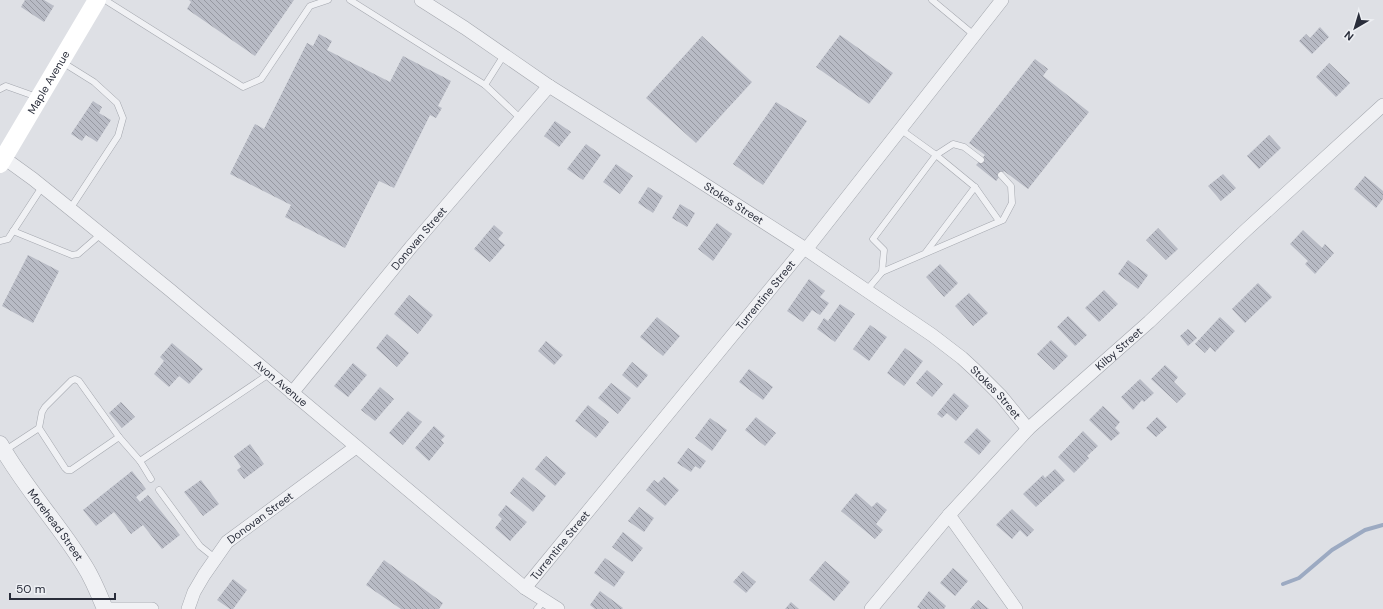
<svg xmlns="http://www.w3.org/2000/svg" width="1383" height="609" viewBox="0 0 1383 609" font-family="'DM Sans',sans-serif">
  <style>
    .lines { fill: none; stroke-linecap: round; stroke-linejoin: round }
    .stream { stroke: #9caac2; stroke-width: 4 }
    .building { fill: url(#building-back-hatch) }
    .service-casing { stroke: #a4a7ae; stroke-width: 7 }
    .minor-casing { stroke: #a4a7ae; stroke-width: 14 }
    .tertiary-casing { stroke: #a4a7ae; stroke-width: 17 }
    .service { stroke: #f0f1f4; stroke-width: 6 }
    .minor { stroke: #f0f1f4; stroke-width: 13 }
    .tertiary { stroke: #f0f1f4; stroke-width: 16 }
    .secondary { stroke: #fff; stroke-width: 18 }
    .labels { text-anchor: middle; stroke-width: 3; stroke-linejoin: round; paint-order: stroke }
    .street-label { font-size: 11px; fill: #292d3a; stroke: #edeff3 }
  </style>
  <defs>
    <pattern id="building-back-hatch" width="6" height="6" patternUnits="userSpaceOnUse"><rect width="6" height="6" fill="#b8bbc5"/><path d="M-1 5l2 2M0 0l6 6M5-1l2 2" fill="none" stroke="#9698a1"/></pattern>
  </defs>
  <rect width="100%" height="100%" fill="#dee0e5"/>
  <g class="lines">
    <!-- stream -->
    <path class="stream" d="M1283,584L1299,578L1332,550L1365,530L1383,525"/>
  </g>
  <!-- building -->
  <g class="building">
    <path d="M25,0H44L54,6L44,22L21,7Z"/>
    <path d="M189,0H294L255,56L187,9L191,2Z"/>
    <path d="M1320,27L1329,37L1312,54L1299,41L1306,34L1310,38Z"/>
    <path d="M319,34L332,41L327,50L390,82L403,56L451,81L438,106L442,108L436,118L430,115L394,188L379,181L345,248L285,217L291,205L230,174L255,124L264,129L307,43L313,46Z"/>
    <path d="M840,35L893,73L869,104L816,67Z"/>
    <path d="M702,36L752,82L696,143L646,98Z"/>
    <path d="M1035,59L1048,69L1043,76L1089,112L1028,189L1004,171L996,181L976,165L985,155L969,143Z"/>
    <path d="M1329,63L1350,83L1336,97L1316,77Z"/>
    <path d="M93,101L102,107L99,113L111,120L97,142L86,135L82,141L71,134Z"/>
    <path d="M776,102L807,121L763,185L733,164Z"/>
    <path d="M555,121L571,132L559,147L544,136Z"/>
    <path d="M1269,135L1281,148L1259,169L1247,156Z"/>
    <path d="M586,144L601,155L583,180L567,169Z"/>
    <path d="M616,164L633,176L620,194L603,182Z"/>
    <path d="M1223,174L1236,188L1221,201L1208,186Z"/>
    <path d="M1365,176L1383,191V199L1376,208L1354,189Z"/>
    <path d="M648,187L663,196L653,213L638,203Z"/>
    <path d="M680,204L695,213L687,227L672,218Z"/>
    <path d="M717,223L732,234L713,261L698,249Z"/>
    <path d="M494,225L503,233L498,239L505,245L490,262L474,249Z"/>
    <path d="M1158,228L1178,249L1166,260L1146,240Z"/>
    <path d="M1303,230L1322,248L1325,244L1334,253L1315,274L1305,264L1308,261L1290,244Z"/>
    <path d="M28,255L59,271L33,323L2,306Z"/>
    <path d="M1128,260L1148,275L1138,289L1118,274Z"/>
    <path d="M940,264L958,283L944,297L926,277Z"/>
    <path d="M809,279L825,291L820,297L829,303L820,315L812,310L803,322L787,311Z"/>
    <path d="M1258,283L1272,297L1245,323L1232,309Z"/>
    <path d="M1104,290L1118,304L1099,322L1085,308Z"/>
    <path d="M969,293L988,313L973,326L955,306Z"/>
    <path d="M409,295L433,315L418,334L394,314Z"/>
    <path d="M840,304L855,314L835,342L817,329L824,318L828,321Z"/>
    <path d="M1068,316L1087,335L1075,346L1057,327Z"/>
    <path d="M657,317L680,336L663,356L640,337Z"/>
    <path d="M1220,317L1235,331L1215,352L1210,347L1205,353L1195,344Z"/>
    <path d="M870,325L887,337L869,361L853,349Z"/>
    <path d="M1188,329L1197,338L1188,346L1180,336Z"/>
    <path d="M387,334L409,353L397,367L376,348Z"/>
    <path d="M1051,340L1068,356L1054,370L1037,354Z"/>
    <path d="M546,341L563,355L554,365L538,351Z"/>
    <path d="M172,343L203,369L189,384L179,376L169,387L154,374L164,361L160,357Z"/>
    <path d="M905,348L923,361L904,386L887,373Z"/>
    <path d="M632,362L648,375L637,388L622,375Z"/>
    <path d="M353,363L367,375L348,397L334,386Z"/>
    <path d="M1165,365L1178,377L1174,382L1186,394L1177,403L1151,379Z"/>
    <path d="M749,369L773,387L763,400L739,382Z"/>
    <path d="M927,370L943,384L932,397L916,383Z"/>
    <path d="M1140,379L1154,393L1144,402L1142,400L1133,410L1121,397Z"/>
    <path d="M611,383L631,398L618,414L598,398Z"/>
    <path d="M380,387L394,399L375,421L361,410Z"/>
    <path d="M954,393L969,406L956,421L947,413L942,418L937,414Z"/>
    <path d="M121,402L135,417L122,428L109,413Z"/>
    <path d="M588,405L609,422L596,438L575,421Z"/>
    <path d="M1103,406L1120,422L1115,428L1120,433L1111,441L1089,420Z"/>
    <path d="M408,411L422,422L403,445L389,433Z"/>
    <path d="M756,417L776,433L765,446L745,430Z"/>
    <path d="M1157,417L1167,427L1156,437L1146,428Z"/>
    <path d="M710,418L727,430L712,451L695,438Z"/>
    <path d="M434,426L445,436L441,440L444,443L429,461L415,448Z"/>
    <path d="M977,428L991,441L979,455L964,442Z"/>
    <path d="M1083,431L1098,446L1087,456L1089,458L1074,473L1058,457Z"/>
    <path d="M250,444L264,464L244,479L237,470L241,467L234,456Z"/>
    <path d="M688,448L706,461L700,469L695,466L691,472L677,463Z"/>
    <path d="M546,456L566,473L555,486L535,469Z"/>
    <path d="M1055,469L1065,480L1036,507L1023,494L1043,475L1045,478Z"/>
    <path d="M132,471L146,489L136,497L140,502L148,495L180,535L162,549L143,525L131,534L114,512L96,526L83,510Z"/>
    <path d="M523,477L546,496L533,512L510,493Z"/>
    <path d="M664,477L679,490L665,506L646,490L654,480L658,483Z"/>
    <path d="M201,480L219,504L203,516L184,492Z"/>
    <path d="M856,493L872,507L877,502L887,510L876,524L883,530L875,539L841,511Z"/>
    <path d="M506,505L527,522L510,541L495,528L502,519L498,515Z"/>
    <path d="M639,507L654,518L644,532L628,521Z"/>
    <path d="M1012,509L1034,530L1027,537L1020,530L1012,539L996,525Z"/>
    <path d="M623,532L643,548L632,562L612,547Z"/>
    <path d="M605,558L625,572L614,587L594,573Z"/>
    <path d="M384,560L443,603L439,609H401L366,585Z"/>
    <path d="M825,561L850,582L834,601L809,580Z"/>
    <path d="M953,568L968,581L955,596L940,583Z"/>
    <path d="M743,571L756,582L746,593L733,582Z"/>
    <path d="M233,579L247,590L233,609H230L217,600Z"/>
    <path d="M600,591L623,608L622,609H595L590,605Z"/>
    <path d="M929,591L946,606L944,609H920L917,607Z"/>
    <path d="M978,600L989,609H970Z"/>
    <path d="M791,602L799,609H785Z"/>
  </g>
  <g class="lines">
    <defs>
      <g id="service">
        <path d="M105,0L243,87L261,79L310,6L328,0"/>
        <path d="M350,0L485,85L504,55"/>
        <path d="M932,0L974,35"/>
        <path d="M62,62L94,82L117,103L123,118L118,136L70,209"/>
        <path d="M485,85L521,119"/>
        <path d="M0,89L6,86L37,97"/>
        <path d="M900,129L936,155L953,144L964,147L981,160"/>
        <path d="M13,231L72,255L78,254L101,234"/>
        <path d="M0,241L8,239L42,187"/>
        <path d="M926,252L975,187L999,221"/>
        <path d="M882,272L884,250L873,239L936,155L975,187"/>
        <path d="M866,291L882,272L1003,220L1012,203L1011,186L1001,175"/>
        <path d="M39,428L42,412L45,407L71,381L75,379L79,381L119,437"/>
        <path d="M4,451L39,428L65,468L67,470H71L119,437L140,461"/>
        <path d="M151,479L140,461L269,374"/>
        <path d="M159,490L200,546L215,558"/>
        <path d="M537,609L545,600"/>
      </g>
      <g id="minor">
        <path id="s1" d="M421,0L465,28L549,86L662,157L804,248L932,335L962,358L975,370L1001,396L1028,429"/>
        <path id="s2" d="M4,158L33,179L74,212L170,290L525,588L558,609"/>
        <path id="s3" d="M292,393L411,247L549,86"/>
        <path d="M949,515L1016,609"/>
        <path id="s4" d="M525,588L804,248L808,247L1002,0"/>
        <path d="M104,609H152"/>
        <path id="s5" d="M188,609L194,592L204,575L227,542L356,447"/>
        <path id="s6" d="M871,609L949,515L1028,429L1149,322L1246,230L1383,105"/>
      </g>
      <g id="tertiary">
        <path id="s7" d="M0,444C24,487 58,523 84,565C93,579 99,594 105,609"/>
      </g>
    </defs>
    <!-- service casing -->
    <use href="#service" class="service-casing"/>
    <!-- minor casing -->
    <use href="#minor" class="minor-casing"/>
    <!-- tertiary casing -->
    <use href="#tertiary" class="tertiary-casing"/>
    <!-- service -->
    <use href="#service" class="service"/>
    <!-- minor -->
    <use href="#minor" class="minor"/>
    <!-- tertiary -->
    <use href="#tertiary" class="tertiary"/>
    <!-- secondary -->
    <path class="secondary" id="s8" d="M0,164L97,0"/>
  </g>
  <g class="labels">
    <!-- street labels -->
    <g class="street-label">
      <text dy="4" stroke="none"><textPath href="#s8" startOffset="95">Maple Avenue</textPath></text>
      <text dy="4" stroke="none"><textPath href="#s1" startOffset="373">Stokes Street</textPath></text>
      <text dy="4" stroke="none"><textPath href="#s3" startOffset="200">Donovan Street</textPath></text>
      <text dy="4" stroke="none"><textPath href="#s4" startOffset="379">Turrentine Street</textPath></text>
      <text dy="4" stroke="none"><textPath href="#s6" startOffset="360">Kilby Street</textPath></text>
      <text dy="4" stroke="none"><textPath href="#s2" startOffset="357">Avon Avenue</textPath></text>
      <text dy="4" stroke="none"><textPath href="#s1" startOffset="697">Stokes Street</textPath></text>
      <text dy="4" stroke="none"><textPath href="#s5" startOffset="119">Donovan Street</textPath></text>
      <text dy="4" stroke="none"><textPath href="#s7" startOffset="98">Morehead Street</textPath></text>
      <text dy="4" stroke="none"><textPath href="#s4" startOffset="55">Turrentine Street</textPath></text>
    </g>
  </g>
  <!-- north arrow -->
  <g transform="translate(1355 28) rotate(218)" stroke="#edeff3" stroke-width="3" paint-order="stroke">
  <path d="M0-3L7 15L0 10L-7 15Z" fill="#292d3a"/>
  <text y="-6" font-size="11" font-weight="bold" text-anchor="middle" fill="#292d3a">N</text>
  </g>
  <!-- scale -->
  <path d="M10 593v6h105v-6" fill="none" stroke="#292d3a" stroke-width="2"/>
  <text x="16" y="593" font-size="12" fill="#292d3a" stroke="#edeff3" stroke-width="3" paint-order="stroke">50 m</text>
</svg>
